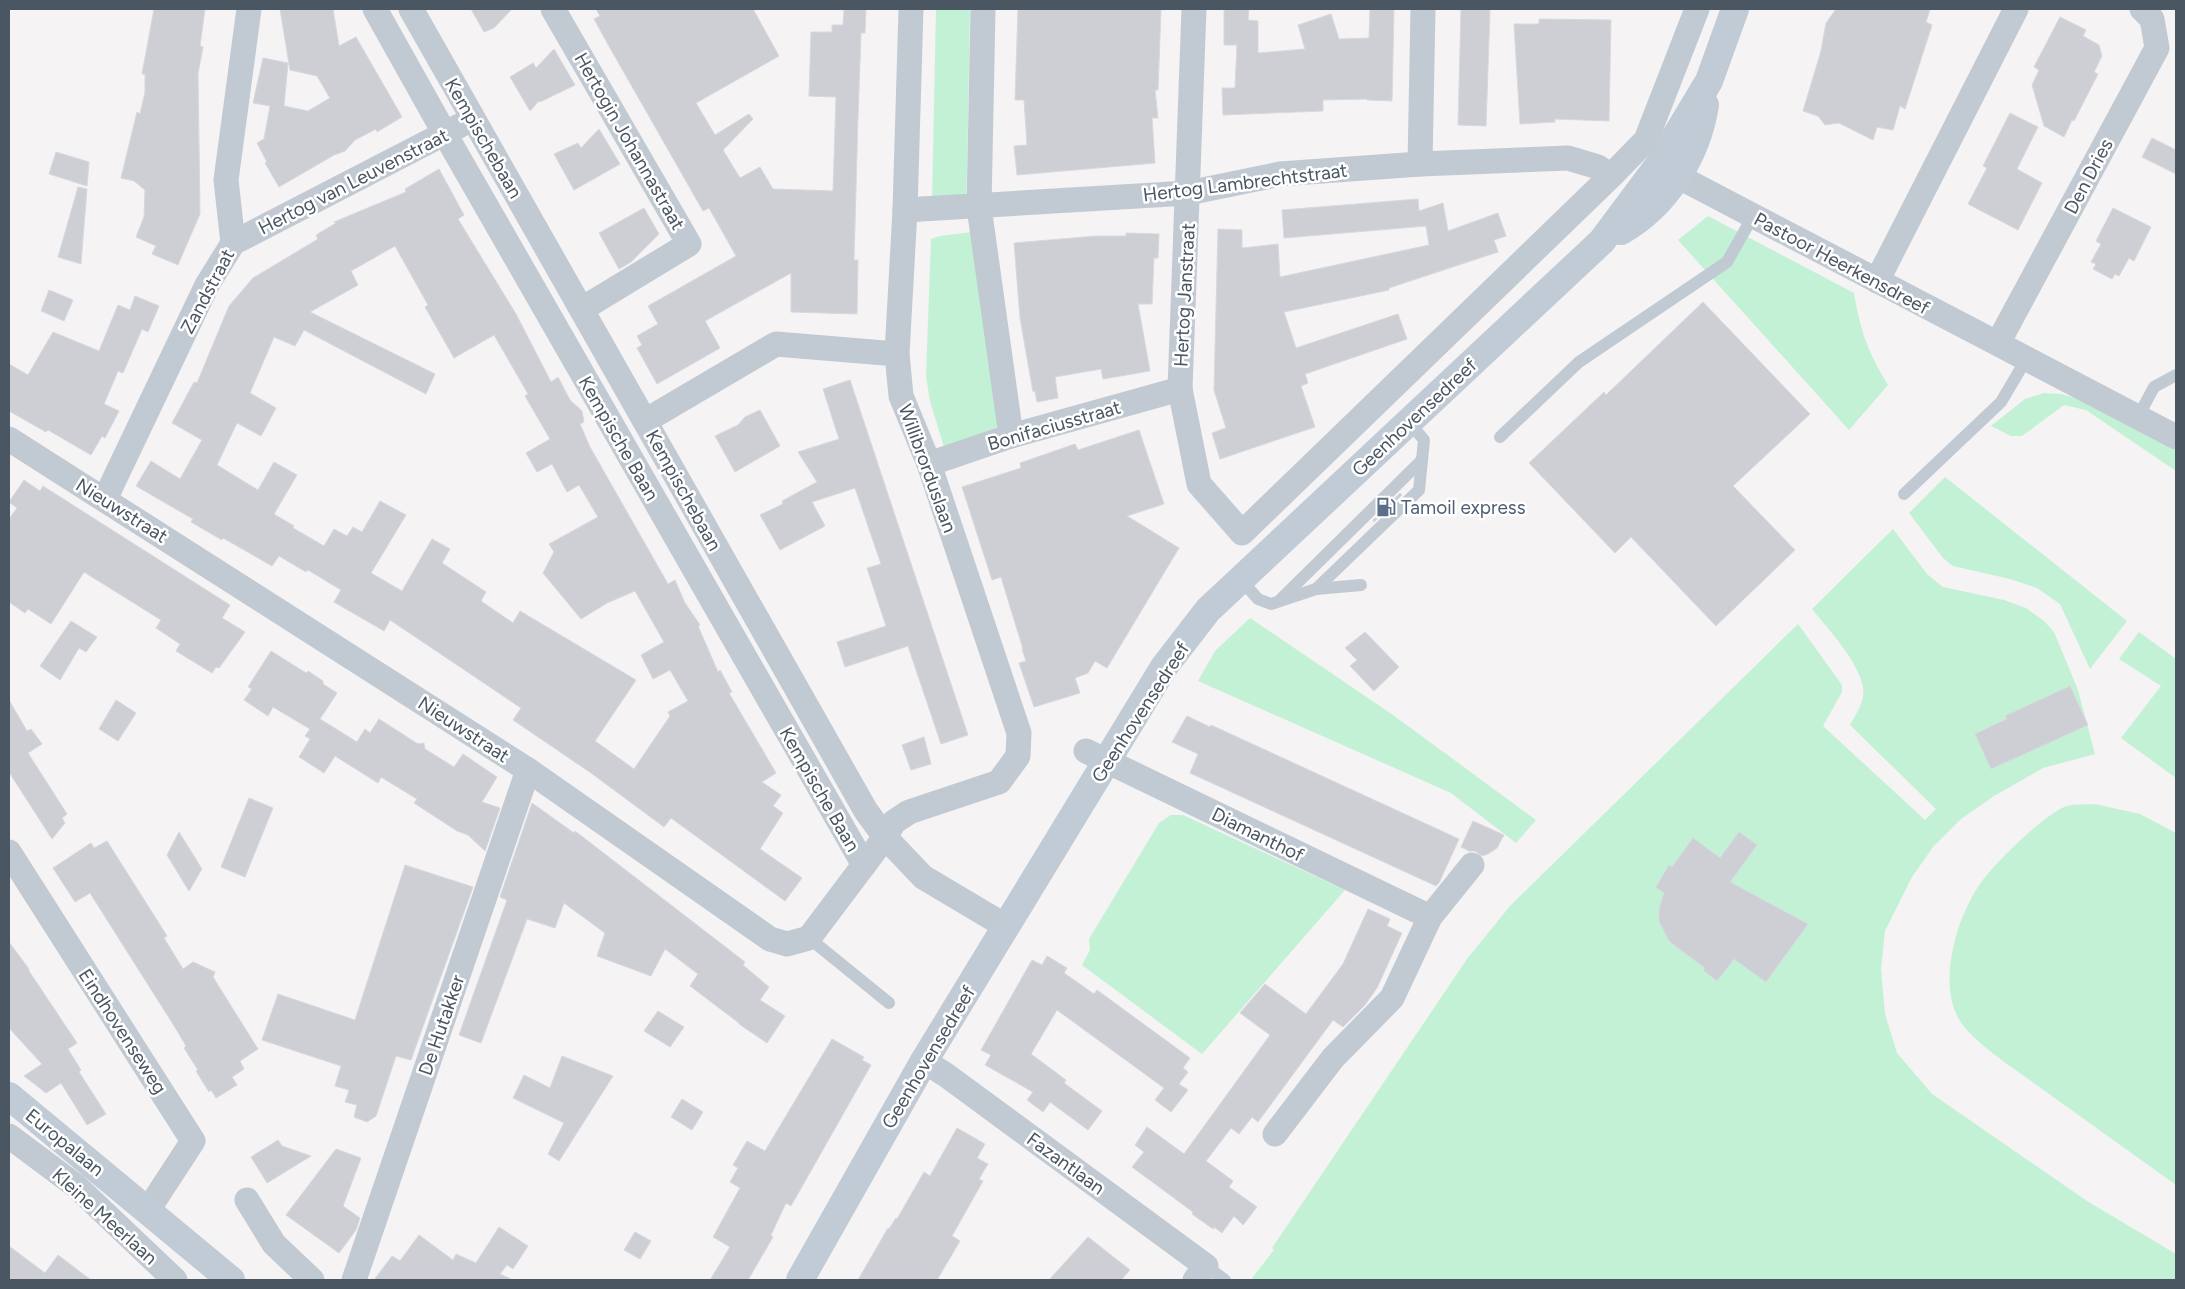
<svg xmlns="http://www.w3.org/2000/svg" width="2185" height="1289" viewBox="0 0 2185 1289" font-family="Figtree,sans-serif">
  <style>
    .green { fill: #c3f1d5 }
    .building { fill: #cdcfd5; stroke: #d7d9de; fill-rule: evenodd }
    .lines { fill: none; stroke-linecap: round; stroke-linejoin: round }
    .lane { stroke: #c1cad2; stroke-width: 12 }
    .street { stroke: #c1cad2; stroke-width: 25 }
    .secondary { stroke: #c1cbd6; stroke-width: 28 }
    .labels { text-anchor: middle; stroke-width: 5; stroke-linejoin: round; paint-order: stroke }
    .street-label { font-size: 19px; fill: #4a5661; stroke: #fff }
    .service-label { font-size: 19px; fill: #4e5e75; stroke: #fff; text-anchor: start }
  </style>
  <rect width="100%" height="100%" fill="#f5f3f3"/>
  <!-- green -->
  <g class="green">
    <path d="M936,9H970L967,175L966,197L932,201Z"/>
    <path d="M1708,216L1854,293C1860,330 1868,352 1888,385L1849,430L1678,240Z"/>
    <path d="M972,232L1001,413L996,428L944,447L930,401L926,376L931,239L940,236Z"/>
    <path d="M2044,393L2061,394L2079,399L2176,450V471L2086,410L2064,405L2022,436H2011L1991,426L2025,399Z"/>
    <path d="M1945,477L2127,621L2090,669L2060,604L2037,588L2010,579L1953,566L1943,558L1909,513Z"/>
    <path d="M1893,529L1927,574L1943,587L2004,600L2026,608L2044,621L2054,632L2078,690L2095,754L2043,768L1994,796L1961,819L1933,847L1912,877L1885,931L1881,969L1885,1014L1897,1053L1932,1094L2087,1201L2176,1254V1280H1256L1252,1278L1274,1250L1272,1248L1467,959L1510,906L1798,624L1842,685V692L1823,726L1925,820L1936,809L1850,725C1855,716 1861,707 1863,697C1868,671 1828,629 1812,609Z"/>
    <path d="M1250,618L1393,715L1536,820L1516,843L1451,793L1198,681L1215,651Z"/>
    <path d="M2139,632L2176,659V778L2121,738L2161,686L2119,659Z"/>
    <path d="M2095,804L2140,814L2176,833V1185C2130,1152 2084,1119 2038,1086C2015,1069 1975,1044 1960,1021C1935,982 1959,908 1986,876C2004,855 2038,821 2062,808C2070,803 2086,805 2095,804Z"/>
    <path d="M1171,815H1183L1345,890L1202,1054L1082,965L1090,950L1089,939L1159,823Z"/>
  </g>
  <!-- building -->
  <g class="building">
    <path d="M154,9H205L200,46L203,47L198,74L200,214L178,265L152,254L156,246L136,237L144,217L145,190L134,181L121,178L137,112L140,114L145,92V74H142Z"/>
    <path d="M280,9H333L339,46L356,37L402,117L377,132L376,129L355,140L345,151L334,155L279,187L265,163L267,162L257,143L264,139L270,106L253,103L263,58L288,63L284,106L308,111L330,98L317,76L290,70Z"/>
    <path d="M471,9H512L494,28L484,32Z"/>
    <path d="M596,9H753L779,56L696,103L715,135L749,114L753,119L723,150L740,178L760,167L773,189L833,191L836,97L809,96L811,32H832V25H843L844,9H866L865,33H861L858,118L854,260H858L857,314L791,312V273L705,321L720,348L657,384L637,348L642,345L637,336L658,324L648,306L736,256L709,208L703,211L610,48L594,19L600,16Z"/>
    <path d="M1018,9H1161L1158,90H1155L1158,118H1152L1155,163L1017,175L1014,146L1027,145L1024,100H1015Z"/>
    <path d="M1224,9H1249L1248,20L1258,21V53L1305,49L1298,25L1331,14L1339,39L1369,38L1370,9H1394L1392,101L1367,100V99L1323,100V111L1223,115L1222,88H1235L1237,45H1224Z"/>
    <path d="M1461,9H1490L1486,126L1458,125Z"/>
    <path d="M1836,9H1930L1926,22L1932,25L1905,109L1900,106L1893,130L1877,127L1873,140L1839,123L1825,125L1818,116L1803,111L1821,51L1826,23Z"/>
    <path d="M2060,17L2086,30L2083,36L2099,45L2102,56L2094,72L2098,74L2074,121L2072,120L2064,137L2044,126L2032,85L2039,70L2034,67Z"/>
    <path d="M1539,19L1611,20L1609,121L1555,119V122L1520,124L1514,24H1539Z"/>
    <path d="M554,49L575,85L540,102L539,101L530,111L510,77L533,63L536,68Z"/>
    <path d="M2010,113L2038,127L2017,169L2042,183L2018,230L1968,204L1987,168L1983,166Z"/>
    <path d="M599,129L620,164L574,190L554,154L578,143L581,148Z"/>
    <path d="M2152,138L2176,150V174L2142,157Z"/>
    <path d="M56,152L89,162L87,186L49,174Z"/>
    <path d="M439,169L464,215L458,219L516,314L551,382L558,377L570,400L582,411L584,422L580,424L590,447L668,584L675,580L685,603L700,625L698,626L718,672L720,670L732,692L729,693L776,773L762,782L781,795L773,806L783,813L760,849L802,878L785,901L671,818L664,827L591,773L513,720L521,708L390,620L384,631L334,602L341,590L308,570L306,572L279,556L272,566L223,538L222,540L191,522L193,519L136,486L151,461L180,479L202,440L172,423L194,382L197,383L229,306L253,278L318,239L316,235L336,223L334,222L406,192L405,189ZM395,246L428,305L425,307L454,358L494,335L528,394L525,396L550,439L526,453L537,472L552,464L567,492L579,485L598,517L549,544L554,552L543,573L581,619L607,603L635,591L664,642L641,655L653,679L670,670L688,701L668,712L670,716L634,769L595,741L636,680L520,611L513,623L481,601L486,592L442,563L450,549L432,539L402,591L371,573L406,515L380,501L362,532L353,527L347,536L334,529L324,546L293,528L294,526L274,514L297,475L274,462L258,490L217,465L237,423L261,436L276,408L250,393L274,337L295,346L304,330L426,394L435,374L310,312L358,285L351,271Z"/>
    <path d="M78,187L87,189L81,264L58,257Z"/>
    <path d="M1418,199L1419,211L1443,203L1448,231L1498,213L1506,236L1494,240L1498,252L1389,288V290L1284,312L1296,348L1398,314L1407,339L1305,374L1308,383L1301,386L1315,427L1220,459L1212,433L1226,428L1214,390L1218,229L1242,230V248L1278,244L1280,277L1429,245L1426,226L1284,238L1282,210Z"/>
    <path d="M644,208L659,234L631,262L619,269L599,233Z"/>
    <path d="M2113,208L2151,227L2134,261L2129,258L2119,276L2115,274L2112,279L2093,269L2096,264L2091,262L2101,244L2096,241Z"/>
    <path d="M1126,233L1159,234L1158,258H1154L1152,304H1138L1150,371L1103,379L1101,369L1055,377L1058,398L1037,402L1035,391L1033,392L1020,318L1014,243L1096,236H1126Z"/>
    <path d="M49,290L73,300L64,321L41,311Z"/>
    <path d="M135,296L159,306L148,332L142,329L123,373L118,371L104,404L119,411L105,438L102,436L91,455L48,430L46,432L9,411V364L28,375L53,332L99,351L118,305L130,310Z"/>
    <path d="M1703,302L1810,414L1733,486L1795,550L1716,626L1631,537L1615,553L1529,463L1604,392L1606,395Z"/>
    <path d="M850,380L968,735L941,744L908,646L845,667L837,642L886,626L867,568L881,564L855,488L812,502L825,526L780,550L760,515L783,504L782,501L817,482L798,452L839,439L823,389Z"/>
    <path d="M760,410L780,446L735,472L715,436L738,425L745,417Z"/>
    <path d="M1139,430L1164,504L1127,516L1179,548L1107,668L1095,661L1088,673L1075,678L1080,693L1034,707L1019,663L1026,661L1022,649H1023L1001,577L992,580L962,487L1021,468L1020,463L1075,444L1078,450Z"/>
    <path d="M24,480L40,491L43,486L230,605L222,618L245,632L219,668L216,667L212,673L176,651L180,644L156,628L161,620L84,572L51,624L28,609L25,613L9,602V519L17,508L9,502Z"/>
    <path d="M1400,493L1402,495L1374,522L1373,520Z"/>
    <path d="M71,621L97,637L86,652L79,648L60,680L40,666Z"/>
    <path d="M1365,632L1399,667L1374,691L1350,666L1357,660L1345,648Z"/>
    <path d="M271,651L306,673L308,671L323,681V684L337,693L320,719L357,742L365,729L370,733L379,719L418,744L424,743L425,749L454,767L463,754L497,777L482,802L500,808L485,851L468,835L457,831L414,803L417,799L381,777L378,783L335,756L324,773L299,757L310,739L305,736L310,729L273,707L268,716L244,700L252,689L248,687Z"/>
    <path d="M2070,686L2088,725L1991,769L1975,734L2007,719L2005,716Z"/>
    <path d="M9,700L27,731L31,729L42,744L28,753L67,814L62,818L65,823L52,839L9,772Z"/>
    <path d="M116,700L136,713L118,741L99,729Z"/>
    <path d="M1187,716L1210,727L1211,725L1459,839L1439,883L1436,886L1190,773L1198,754L1172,742Z"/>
    <path d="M924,737L931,764L911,770L902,745Z"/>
    <path d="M249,798L273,808L245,877L221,867Z"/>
    <path d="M532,803L574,833L575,831L745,962L743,965L769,987L760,1000L785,1016L767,1043L739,1024V1023L690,986L698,974L665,949L651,976L597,956L605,933L564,903L555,928L527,919L481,1043L459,1035L507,900L500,897Z"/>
    <path d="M1473,821L1504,835L1497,848L1488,854L1482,856L1475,851H1469L1461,847Z"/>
    <path d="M179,832L202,869L189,891L167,855Z"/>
    <path d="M1739,832L1757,845L1730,882L1808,924L1766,982L1734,959L1717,981L1703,970L1705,968L1669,941L1659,921V910L1664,893L1656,887L1669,865L1672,867L1693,838L1720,858Z"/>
    <path d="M107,841L167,936L164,938L183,969L193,962L215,972L213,977L258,1049L240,1061L244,1069L232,1077L237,1085L216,1098L211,1090L209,1092L196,1071L198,1070L184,1048L186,1046L176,1029L90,893L75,902L53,868L91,843L94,848Z"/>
    <path d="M405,865L473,887L411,1060L396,1056L376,1116L367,1122L354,1117L357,1105L345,1102L349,1090L335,1086L341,1066L262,1040L278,994L355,1020Z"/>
    <path d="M1368,909L1390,919L1387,926L1402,933L1377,988L1365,1005L1343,1027L1333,1020L1258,1122L1252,1117L1239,1134L1231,1128L1206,1161L1233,1181L1229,1187L1257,1207L1243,1225L1234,1216L1222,1233L1214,1227L1213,1229L1192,1214L1193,1212L1132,1167L1144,1152L1135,1145L1147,1127L1184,1154L1270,1035L1240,1013L1265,984L1306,1014L1343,964Z"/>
    <path d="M9,942L29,969V971L77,1043L68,1049L81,1070L79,1072L106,1114L87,1125L61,1083L46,1093L24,1076L42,1064L9,1028Z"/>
    <path d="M1047,956L1067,968L1064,973L1094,994L1097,990L1190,1058L1183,1068L1188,1072L1179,1084L1188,1090L1171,1112L1155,1100L1164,1088L1057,1010L1031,1054L1066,1080L1064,1083L1102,1111L1088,1130L1050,1102L1043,1112L1027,1100L1033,1092L985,1065L991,1055L981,1050L1032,960L1042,965Z"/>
    <path d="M658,1011L684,1027L670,1047L644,1031Z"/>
    <path d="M832,1039L864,1057L862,1060L871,1065L791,1206L786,1203L771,1235L773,1237L748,1280H710L730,1247L713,1237L740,1188L730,1182L738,1168L733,1165L747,1141L765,1151Z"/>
    <path d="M562,1056L613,1076L559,1161L548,1154L564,1123L513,1098L524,1075L550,1088Z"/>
    <path d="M682,1099L703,1112L692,1130L671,1117Z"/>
    <path d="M957,1128L985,1144L977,1158L988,1164L979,1179L983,1181L952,1236L960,1241L937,1280H858L888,1228L889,1229L896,1218L897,1219L924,1172L930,1176Z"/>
    <path d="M278,1140L282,1146L311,1156L267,1183L251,1157Z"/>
    <path d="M336,1149L361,1158L343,1206L360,1218L356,1230L339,1253L286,1215Z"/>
    <path d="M499,1227L528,1246L513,1269L507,1265L500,1274L513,1280H374L392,1256L400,1261L419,1235L453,1260L456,1254L476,1263Z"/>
    <path d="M635,1232L651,1241L640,1259L624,1250Z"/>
    <path d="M1088,1237L1130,1270L1121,1280H1049Z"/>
    <path d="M9,1246L45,1273L58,1255L91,1280H9Z"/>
  </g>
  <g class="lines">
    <!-- lane -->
    <g class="lane">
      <path d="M2138,417L2154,387L2176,375"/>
      <path d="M1500,437L1579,362L1727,262L1753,216"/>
      <path d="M1904,494L2001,402L2027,358"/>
      <path d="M1241,580L1258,599L1271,604L1316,589L1419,490L1424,440L1409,422"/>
      <path d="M1316,589L1361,585"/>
      <path d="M1281,599L1422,460"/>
      <path d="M809,938L889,1003"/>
      <path d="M1206,1266L1225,1280"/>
    </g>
    <!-- street -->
    <g class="street">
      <path d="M375,9L445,134L864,865"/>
      <path d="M411,9L866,811L885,837L923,877L1007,927"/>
      <path d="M553,9L689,244L582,309"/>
      <path d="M983,9L979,207L1011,436"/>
      <path d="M1194,9L1180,389L1199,484L1242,533L1611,176L1646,140L1697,9"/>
      <path d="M1420,164L1423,9"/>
      <path d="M1660,167L2176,437"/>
      <path d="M905,210L1188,193L1280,174L1420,164L1568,158L1598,167L1611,176"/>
      <path d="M233,243L459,126"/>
      <path d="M1877,281L2016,9"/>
      <path d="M1998,343L2157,48L2152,19L2142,9"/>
      <path d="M645,421L776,344L897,354"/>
      <path d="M9,439L528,770L770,939L787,944L809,938L885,837L894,822L909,812L999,782L1018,756L1019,733L929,464L901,396L897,354L905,210L911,9"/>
      <path d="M929,464L1011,436L1180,389"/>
      <path d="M105,499L207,285L233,243L226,180L249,9"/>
      <path d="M1086,751L1430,917L1392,998L1333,1058L1275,1134"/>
      <path d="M9,852L193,1141L148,1210"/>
      <path d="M1430,917L1472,865"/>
      <path d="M924,1061L946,1075L1206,1266L1195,1280"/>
      <path d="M9,1136L76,1186L175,1280"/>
      <path d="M247,1200L274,1244L312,1280"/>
      <path d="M354,1280L528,770"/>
    </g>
    <!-- secondary -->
    <g class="secondary">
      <path d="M1621,231C1667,205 1697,155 1705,105"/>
      <path d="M9,1096L231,1280"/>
      <path d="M800,1280L924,1061L1164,667L1208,610L1602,241L1658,166L1709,81L1735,9"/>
    </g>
  </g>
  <!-- icons -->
  <defs>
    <symbol id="fuel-bare" viewBox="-9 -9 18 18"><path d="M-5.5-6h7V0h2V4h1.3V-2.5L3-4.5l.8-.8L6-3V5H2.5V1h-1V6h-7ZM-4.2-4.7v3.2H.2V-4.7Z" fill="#5c6f8a" stroke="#fff" stroke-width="2.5" paint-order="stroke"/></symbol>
  </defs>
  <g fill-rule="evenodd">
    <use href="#fuel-bare" x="1372" y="493" width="28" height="28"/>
  </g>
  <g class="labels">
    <!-- street labels -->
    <g class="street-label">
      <text transform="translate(484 138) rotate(60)" y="7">Kempischebaan</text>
      <text transform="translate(630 141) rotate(60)" y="7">Hertogin Johannastraat</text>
      <text transform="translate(2088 176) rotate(-62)" y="7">Den Dries</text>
      <text transform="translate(353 181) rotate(-27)" y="7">Hertog van Leuvenstraat</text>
      <text transform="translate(1245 182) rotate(-7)" y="7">Hertog Lambrechtstraat</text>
      <text transform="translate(1842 263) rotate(28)" y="7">Pastoor Heerkensdreef</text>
      <text transform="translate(207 291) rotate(-62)" y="7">Zandstraat</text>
      <text transform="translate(1184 295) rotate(-87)" y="7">Hertog Janstraat</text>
      <text transform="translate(1414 417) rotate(-43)" y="7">Geenhovensedreef</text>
      <text transform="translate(1054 425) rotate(-16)" y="7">Bonifaciusstraat</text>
      <text transform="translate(619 438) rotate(60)" y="7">Kempische Baan</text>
      <text transform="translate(928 468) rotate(70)" y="7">Willibrorduslaan</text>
      <text transform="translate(684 490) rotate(61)" y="7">Kempischebaan</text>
      <text transform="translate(122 510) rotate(32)" y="7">Nieuwstraat</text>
      <text transform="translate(1140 712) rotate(-57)" y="7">Geenhovensedreef</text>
      <text transform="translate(464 729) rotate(33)" y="7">Nieuwstraat</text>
      <text transform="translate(820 789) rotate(60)" y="7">Kempische Baan</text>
      <text transform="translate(1258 834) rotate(26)" y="7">Diamanthof</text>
      <text transform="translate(441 1025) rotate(-71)" y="7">De Hutakker</text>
      <text transform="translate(123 1031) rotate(57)" y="7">Eindhovenseweg</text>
      <text transform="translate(928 1057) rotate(-59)" y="7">Geenhovensedreef</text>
      <text transform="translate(65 1142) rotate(39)" y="7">Europalaan</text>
      <text transform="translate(1066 1163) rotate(36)" y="7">Fazantlaan</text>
      <text transform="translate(105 1216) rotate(42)" y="7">Kleine Meerlaan</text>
    </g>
    <!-- service labels -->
    <g class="service-label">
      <text x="1401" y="514">Tamoil express</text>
    </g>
  </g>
  <!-- border -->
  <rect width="2185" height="1289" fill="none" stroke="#4a5661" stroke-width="20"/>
</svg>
